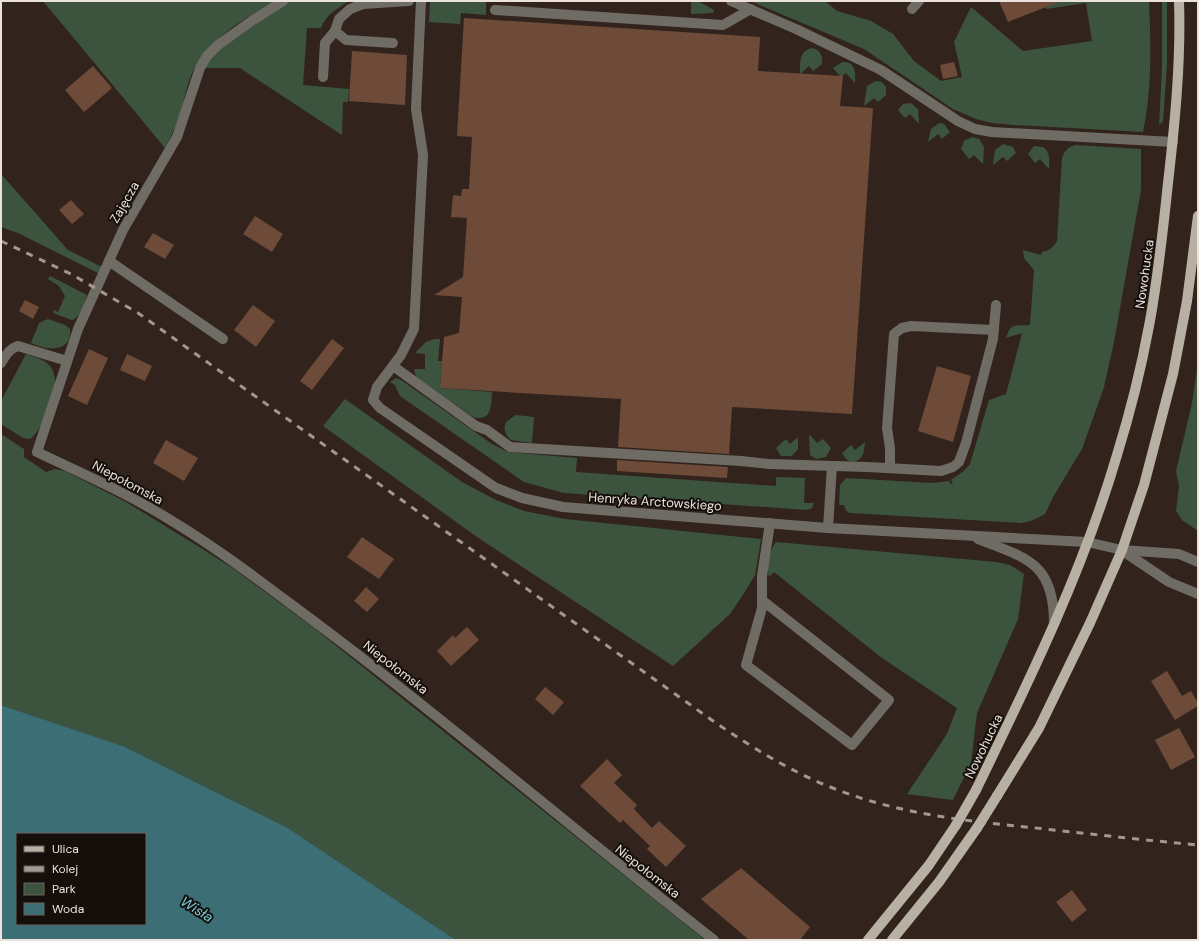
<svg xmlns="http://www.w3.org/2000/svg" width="1199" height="941" viewBox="0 0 1199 941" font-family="'DM Sans',sans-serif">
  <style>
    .green { fill: #3c543e }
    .water { fill: #3c6f75; fill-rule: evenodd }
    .building { fill: #6d4b38 }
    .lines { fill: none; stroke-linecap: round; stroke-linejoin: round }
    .minor { stroke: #6f6c65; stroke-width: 10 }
    .major { stroke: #b8b1a3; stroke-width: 10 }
    .rail { stroke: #a39891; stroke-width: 3; stroke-dasharray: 7 7; stroke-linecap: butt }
    .major-bridge { stroke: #b8b1a3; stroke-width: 10 }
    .labels { text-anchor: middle; stroke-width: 4; stroke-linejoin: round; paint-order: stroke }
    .street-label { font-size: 13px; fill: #ebe2dc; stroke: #150f0b }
    .water-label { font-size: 14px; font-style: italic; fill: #77ced8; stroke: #150f0b }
  </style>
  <rect width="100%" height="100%" fill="#32241c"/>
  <!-- green -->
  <g class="green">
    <path d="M43,1H274C243,20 208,39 192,73C186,87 184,103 179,117C175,128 170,138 165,148Z"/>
    <path d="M287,1H349C337,9 325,15 321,28H307L303,85L349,89L348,102H343L342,135L240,68H202L210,56Z"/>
    <path d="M430,1H486V15L461,13L460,24L429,22Z"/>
    <path d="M685,1H698L714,10L713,13L691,14V2Z"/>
    <path d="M750,1H825L837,11L871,21L893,34L914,61L941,81L962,77L954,42L971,7L1023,51L1092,41L1086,3L1046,9L1043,1H1149C1151,45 1152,89 1143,132L1014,125L992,123L976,119L953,109L864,49Z"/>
    <path d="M1162,1H1167V64L1163,121L1159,125L1162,68Z"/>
    <path d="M812,48C820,50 823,55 822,64L813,71L809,66L800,74C800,62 799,51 812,48Z"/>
    <path d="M842,62C855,61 856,72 855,83L846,73L841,77L833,68Z"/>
    <path d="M876,81L882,82L886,87V95L878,102L874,98L864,106L867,86Z"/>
    <path d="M911,103L918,109L919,124L910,114L905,118L898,110L903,104Z"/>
    <path d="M939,123L944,124L950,132L942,139L938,134L928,142L931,129Z"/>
    <path d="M972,137L979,139L984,147L983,164L974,155L969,159L961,149L964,141Z"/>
    <path d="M1003,144L1013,147L1016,153L1007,161L1003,157L993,165L995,150Z"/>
    <path d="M1076,145L1141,149V190L1114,342L1104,387L1082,449L1053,497L1045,514L1031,521L1021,523L850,513L846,511L844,505H839L840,485L846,478L932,483L949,481L950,484L953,483L951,480L964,471L970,464L989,400L1006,394L1022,333L1006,338C1011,322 1015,326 1030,325L1034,270L1024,258L1023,250L1041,255L1042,252C1050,250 1053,248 1057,241L1062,158C1065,150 1068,147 1076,145Z"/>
    <path d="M1034,146L1043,147C1051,153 1049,160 1049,169L1040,159L1035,163L1028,154Z"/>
    <path d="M1,174L68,250L108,270L104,276L18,233L1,227Z"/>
    <path d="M50,276L87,295C84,304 81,317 72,320L53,313L54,310L58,312L65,296L59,286L48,279Z"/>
    <path d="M48,319L65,325L70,329C72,354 45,350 31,343L39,323Z"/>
    <path d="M434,339H440L438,361H442L440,388L492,392C491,406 492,422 473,417L416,377L414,369H425V354L415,353L426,342Z"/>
    <path d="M26,354C34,357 44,359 50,366C54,371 56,381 55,387C53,400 41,432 30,439L23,438L1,424V401Z"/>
    <path d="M1198,362V531L1182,520L1176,511L1179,486L1176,471L1192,403Z"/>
    <path d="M396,378L401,380L492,444L508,452L577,458L576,472L776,486V477L805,478L804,503H814L812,508L807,510L564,493L524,482L400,396L395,385L390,382Z"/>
    <path d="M345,399L462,482L496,500L524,511L565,519L761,539L755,575L741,598L730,614L673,666L477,537L323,426Z"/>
    <path d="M516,415L534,417L532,443L511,440C505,435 503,429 506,422Z"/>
    <path d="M1,434L24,449V457L46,472L55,469L65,471L126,502L196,545L234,569L314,628L705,940H456L288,828L123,746L1,705Z"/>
    <path d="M809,434L817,443L823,439L831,448L826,457L816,459L810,455Z"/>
    <path d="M798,437V449L792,456H781L776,448L786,439L790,444Z"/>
    <path d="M865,442C864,451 864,460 853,462L847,460L842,453L851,445L855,450Z"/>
    <path d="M776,542L996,562L1010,565L1024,574L1018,619L977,713L971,763L953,800L907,794L947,734L957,708L882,658L774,572L769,577C766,566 769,551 776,542Z"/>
  </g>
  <!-- water -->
  <path class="water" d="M1,705L123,746L288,828L456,940H1ZM17,834H145V924H17Z"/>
  <!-- building -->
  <g class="building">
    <path d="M999,1H1059V2L1008,22Z"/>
    <path d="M464,18L760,37L758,71L843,76L840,106L873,108L852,414L732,407L729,454L618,447L621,399L440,388L444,337L459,333L462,297L434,295L463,277L467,218L451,217L453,195L461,196L462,189H469L472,137L457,136Z"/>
    <path d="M352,51L407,55L405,105L349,101Z"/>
    <path d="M954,62L958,76L943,79L940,65Z"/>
    <path d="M93,66L112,88L84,112L65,90Z"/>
    <path d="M71,200L84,214L72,224L59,210Z"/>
    <path d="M255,216L283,234L272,252L243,234Z"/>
    <path d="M153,233L174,245L165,259L144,247Z"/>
    <path d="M25,300L39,307L33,319L19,311Z"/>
    <path d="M253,305L275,321L256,347L234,330Z"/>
    <path d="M332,339L344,348L312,390L300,381Z"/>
    <path d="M89,349L108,358L87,405L68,396Z"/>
    <path d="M127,354L152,366L145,381L120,370Z"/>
    <path d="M937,366L971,376L953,442L918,431Z"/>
    <path d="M166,440L198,458L184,481L153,463Z"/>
    <path d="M617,460L728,467L727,478L617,471Z"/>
    <path d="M362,537L394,559L379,579L347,557Z"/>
    <path d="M366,587L379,599L367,612L354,601Z"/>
    <path d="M467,627L479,640L451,666L437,651L453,635L455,638Z"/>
    <path d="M1167,671L1182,696L1191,691L1198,703V706L1175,720L1151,681Z"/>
    <path d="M545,687L564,702L553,715L535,699Z"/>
    <path d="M1179,728L1195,757L1171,770L1155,740Z"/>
    <path d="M607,759L622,775L614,783L637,805L634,809L652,828L659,821L686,846L666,867L647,849L650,846L623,820L620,823L580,786Z"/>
    <path d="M741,868L810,927L800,940H749L701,899Z"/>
    <path d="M1072,890L1087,910L1072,922L1056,902Z"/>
  </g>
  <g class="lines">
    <!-- minor -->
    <g class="minor">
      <path d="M283,1L253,20L218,45L207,56L200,68L177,137L123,230L78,329L37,452C83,474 129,494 172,521C225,553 273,591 323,628C456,728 582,837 714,940"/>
      <path d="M421,1L416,109L423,155L414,329L401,355L377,387L373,400L380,408L496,488L522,498L563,507L828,528L1087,542L1122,550L1179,554L1198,562"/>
      <path d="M731,1L796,29L881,70L958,121L975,129L992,132L1173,142"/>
      <path d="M912,9L919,1"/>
      <path d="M495,10L723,25L751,9"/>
      <path d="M335,31L346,40L393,43"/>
      <path d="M323,77L325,43L335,31L339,19L350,9L363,4L409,1"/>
      <path d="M109,261L223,339"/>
      <path d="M1,363C6,355 9,349 18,346L67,361"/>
      <path d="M393,366L476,426L487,430L510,447L741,461L769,464L867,467L941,471L953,467L959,462L966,443L993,339L996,305"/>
      <path d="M890,468V448L887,428L894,334L902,328L911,326L994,330"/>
      <path d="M828,528L832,466"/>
      <path d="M978,539C1027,558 1054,563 1054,623"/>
      <path d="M1123,551L1169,582L1198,594"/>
      <path d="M763,601L889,700L852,745L746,665L762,608V576L770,523"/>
    </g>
    <!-- major -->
    <g class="major">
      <path d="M976,790C1029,681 1083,571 1117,455C1130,413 1141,369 1149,326C1158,279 1163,231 1168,183C1175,122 1181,62 1179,1"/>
      <path d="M997,796L1039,728L1090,623L1122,550L1144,485L1173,374L1187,301L1198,216"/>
      <path d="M868,940L929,865L956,825"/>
      <path d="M892,940L939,882L977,828"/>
    </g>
    <!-- rail -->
    <path class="rail" d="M1,241L71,274L138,313L716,723C750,746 785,768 823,784C890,813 964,821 1036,828C1090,834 1144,840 1198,845"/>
    <!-- major-bridge -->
    <g class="major-bridge">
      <path d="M956,825L976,790"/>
      <path d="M977,828L997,796"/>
    </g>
  </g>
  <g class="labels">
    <!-- street labels -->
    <g class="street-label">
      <text transform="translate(124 202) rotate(-60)" y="5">Zajęcza</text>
      <text transform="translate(1144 274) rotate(-82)" y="5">Nowohucka</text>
      <text transform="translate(128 482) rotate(28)" y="5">Niepołomska</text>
      <text transform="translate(655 501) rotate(4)" y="5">Henryka Arctowskiego</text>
      <text transform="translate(396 667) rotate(38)" y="5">Niepołomska</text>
      <text transform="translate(983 746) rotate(-64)" y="5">Nowohucka</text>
      <text transform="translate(648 871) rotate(38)" y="5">Niepołomska</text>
    </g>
    <!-- water labels -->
    <g class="water-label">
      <text transform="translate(197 909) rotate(32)" y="5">Wisła</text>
    </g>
  </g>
  <!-- border -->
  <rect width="1199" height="941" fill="none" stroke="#ebe2dc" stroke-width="4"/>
  <!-- legend -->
  <rect x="16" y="833" width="130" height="92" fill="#150f0b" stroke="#6b635f"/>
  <rect x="24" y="846" width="20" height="6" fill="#b8b1a3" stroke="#6b635f"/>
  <text x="52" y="853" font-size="12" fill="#ebe2dc">Ulica</text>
  <rect x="24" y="866" width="20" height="6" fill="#a39891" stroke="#6b635f"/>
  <text x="52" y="873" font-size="12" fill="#ebe2dc">Kolej</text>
  <rect x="24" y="883" width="20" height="12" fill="#3c543e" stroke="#6b635f"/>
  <text x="52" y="893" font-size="12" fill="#ebe2dc">Park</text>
  <rect x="24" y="903" width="20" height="12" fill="#3c6f75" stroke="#6b635f"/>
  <text x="52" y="913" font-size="12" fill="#ebe2dc">Woda</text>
</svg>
